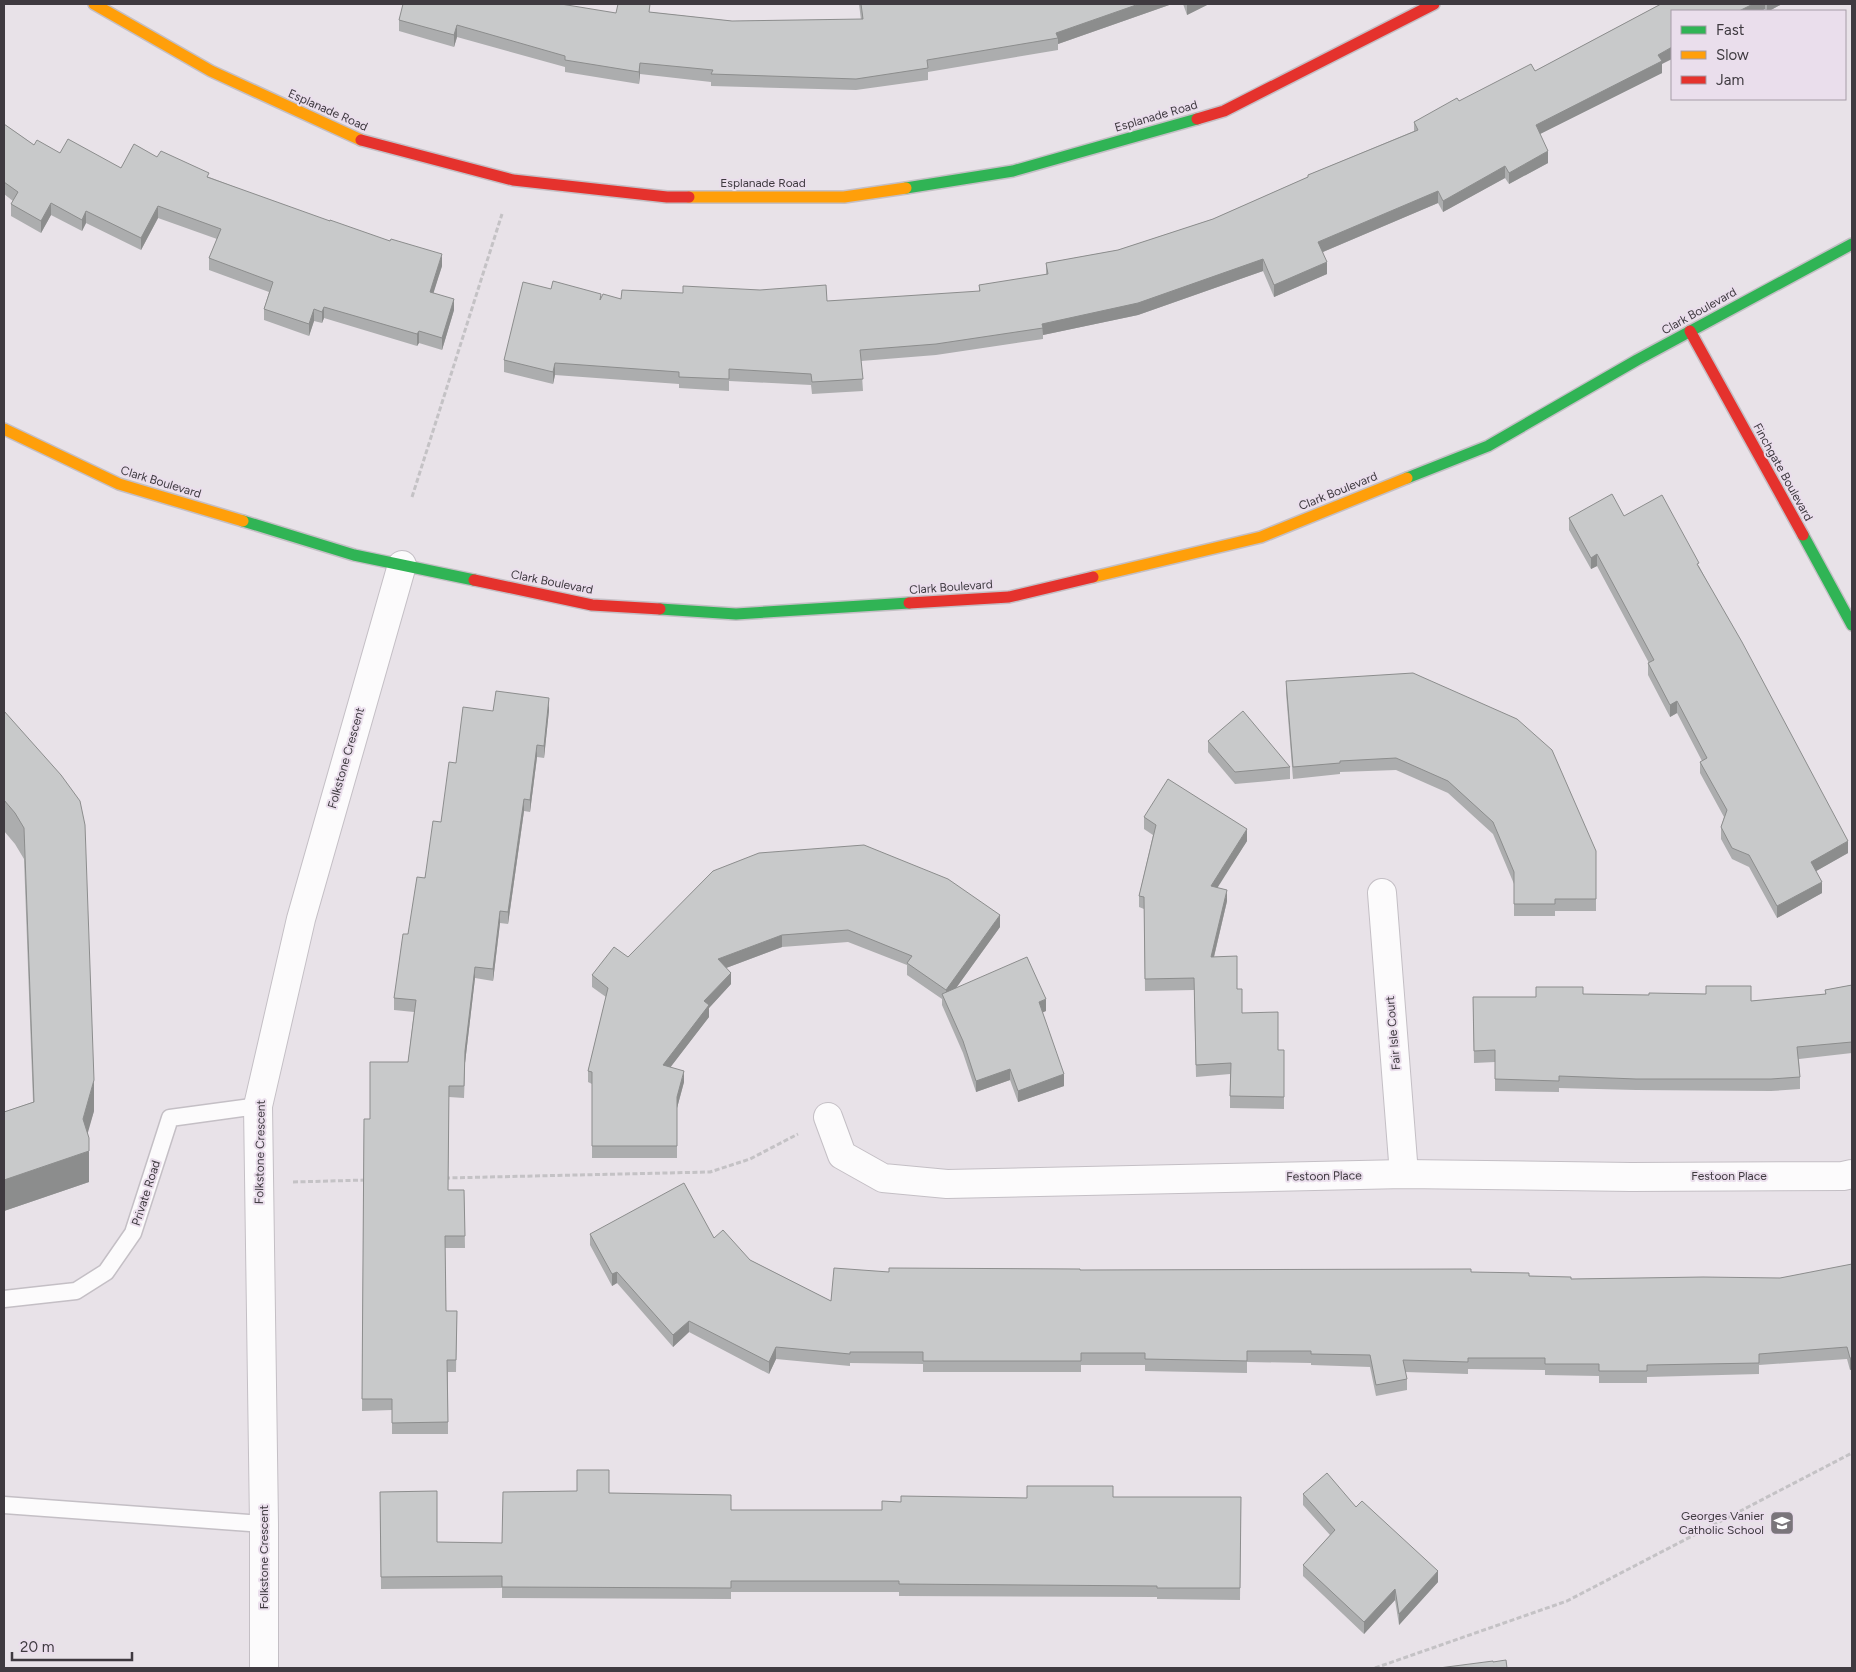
<svg xmlns="http://www.w3.org/2000/svg" width="1856" height="1672" viewBox="0 0 1856 1672" font-family="Figtree,sans-serif">
  <style>
    .lines { fill: none; stroke-linecap: round; stroke-linejoin: round }
    .lane-casing { stroke: #c4bfc5; stroke-width: 19 }
    .street-casing { stroke: #c4bfc5; stroke-width: 30 }
    .fast-casing { stroke: #c4bfc5; stroke-width: 14 }
    .slow-casing { stroke: #c4bfc5; stroke-width: 14 }
    .jam-casing { stroke: #c4bfc5; stroke-width: 14 }
    .path { stroke: #c4c2c5; stroke-width: 3; stroke-dasharray: 5 2.5; stroke-linecap: butt }
    .lane { stroke: #fcfbfc; stroke-width: 16 }
    .street { stroke: #fcfbfc; stroke-width: 28 }
    .fast { stroke: #30b455; stroke-width: 11 }
    .slow { stroke: #ff9f0a; stroke-width: 11 }
    .jam { stroke: #e5322d; stroke-width: 11 }
    .wall { fill: #acadae }
    .shaded-wall { fill: #8c8d8d }
    .building { fill: #c8c9ca; stroke: #8c8d8d }
    .labels { text-anchor: middle; stroke-width: 4; stroke-linejoin: round; paint-order: stroke }
    .street-label { font-size: 12px; fill: #3f3a40; stroke: #eadeec }
    .poi-label { font-size: 12px; fill: #3f3a40; stroke: #eadeec; text-anchor: end }
  </style>
  <rect width="100%" height="100%" fill="#e8e2e8"/>
  <g class="lines">
    <defs>
      <g id="lane">
        <path d="M4,1299L76,1291L106,1272L133,1233L170,1118L258,1106"/>
        <path d="M4,1505L264,1524"/>
      </g>
      <g id="street">
        <path d="M1382,893L1404,1174"/>
        <path d="M828,1117L842,1155L883,1178L947,1184L1404,1174L1631,1177L1843,1176L1852,1174"/>
        <path d="M264,1668V1524L258,1106L301,919L402,565"/>
      </g>
      <g id="fast">
        <path d="M906,188L1013,171L1197,119"/>
        <path d="M1407,478L1488,446L1637,360L1852,244"/>
        <path d="M243,521L354,555L474,580"/>
        <path d="M1803,535L1852,625"/>
        <path d="M660,609L736,614L909,603"/>
      </g>
      <g id="slow">
        <path d="M94,4L211,71L361,140"/>
        <path d="M689,197H844L906,188"/>
        <path d="M4,429L119,484L243,521"/>
        <path d="M1093,577L1261,537L1407,478"/>
      </g>
      <g id="jam">
        <path d="M1197,119L1224,111L1434,4"/>
        <path d="M361,140L513,180L667,197H689"/>
        <path d="M1690,331L1803,535"/>
        <path d="M474,580L592,605L660,609"/>
        <path d="M909,603L1009,597L1093,577"/>
      </g>
    </defs>
    <!-- lane casing -->
    <use href="#lane" class="lane-casing"/>
    <!-- street casing -->
    <use href="#street" class="street-casing"/>
    <!-- fast casing -->
    <use href="#fast" class="fast-casing"/>
    <!-- slow casing -->
    <use href="#slow" class="slow-casing"/>
    <!-- jam casing -->
    <use href="#jam" class="jam-casing"/>
    <!-- path -->
    <g class="path">
      <path d="M412,497L502,214"/>
      <path d="M445,1178L710,1172L750,1159L798,1134"/>
      <path d="M293,1182L366,1180"/>
      <path d="M1375,1668L1567,1601L1852,1453"/>
    </g>
    <!-- lane -->
    <use href="#lane" class="lane"/>
    <!-- street -->
    <use href="#street" class="street"/>
    <!-- fast -->
    <use href="#fast" class="fast"/>
    <!-- slow -->
    <use href="#slow" class="slow"/>
    <!-- jam -->
    <use href="#jam" class="jam"/>
  </g>
  <!-- wall -->
  <g class="wall">
    <path d="M859,4H1172L1058,44V50L928,72V80L856,90L711,86V82L640,74L639,84L565,72V67L457,37L454,47L399,31V20L616,13L650,12L732,21L861,20Z"/>
    <path d="M1183,4H1209L1187,15Z"/>
    <path d="M1661,4H1782L1769,11H1766L1765,9L1761,11H1672L1662,64V73L1540,134L1548,163L1509,184L1505,178L1443,212L1438,203L1323,252L1327,274L1274,297L1263,271L1138,315L1043,335V339L936,355L861,361L863,391L812,394L811,385L729,381V391L679,388V384L555,375L553,384L504,372V360L551,289L601,298L621,299L827,301L979,292V285L1046,275V263L1118,250L1213,219L1308,177V175L1414,131V122L1459,101L1535,71Z"/>
    <path d="M4,124L34,145L60,153L121,168L157,157L209,177L442,266L433,293L454,310L442,350L419,343L417,346L324,318L322,323L314,321L309,336L264,320V309L269,292L209,270V258L217,239L158,218L141,250L86,223L82,231L51,215L41,233L11,216V204L13,201L4,194Z"/>
    <path d="M1624,516L1699,566L1848,853L1816,871L1822,893L1777,918L1749,867L1732,859L1721,839V827L1724,817L1700,773V762L1702,761L1677,713L1670,717L1648,675V663H1649L1597,566L1591,569L1569,530V518Z"/>
    <path d="M1286,681L1596,851V911H1555V916H1514V884L1493,834L1448,793L1396,770L1340,772V774L1293,779L1286,693Z"/>
    <path d="M549,710L544,758L537,757L530,812L524,811L508,924L500,923L493,981L475,978L465,1063L464,1098L449,1097L448,1190H464L465,1248H445L446,1311H457L456,1372H448V1434H392V1410L362,1411L364,1119H370L408,1062L414,1012L394,1010V998L408,934L441,822L456,763L493,711Z"/>
    <path d="M4,711L94,1111L87,1133L89,1182L4,1211V1112L33,1102L24,859L15,844L4,831Z"/>
    <path d="M1208,741L1290,767V779L1235,784L1208,752Z"/>
    <path d="M1144,817L1247,841L1217,887L1227,901L1214,957L1237,989L1242,1013L1278,1050H1284V1109L1230,1108V1074L1196,1077L1194,990L1145,991L1144,909L1139,907V896L1153,835L1144,829Z"/>
    <path d="M948,879L1000,927L956,988L1046,1011L1042,1012L1064,1086L1018,1102L1010,1080L976,1092L963,1053L942,1005V999L907,975V965L848,942L782,947L726,968L731,984L709,1008V1017L670,1067L684,1082L677,1108V1158H592V1084L588,1082V1071L606,997L592,987V975L628,957Z"/>
    <path d="M1852,985V1053L1799,1059L1800,1077V1089L1771,1091L1636,1090L1559,1088V1092L1495,1091V1062L1474,1063L1473,997H1536L1583,994L1751,1001L1825,994V990Z"/>
    <path d="M590,1234L714,1238L750,1260L831,1301L889,1272L1080,1270L1471,1272L1571,1279L1780,1278L1852,1267V1369L1850,1370L1847,1359L1759,1365V1374L1647,1377V1383H1599V1376L1545,1375V1370L1468,1369V1374L1405,1372L1407,1379V1390L1376,1396L1370,1367L1311,1365V1363L1247,1362V1373L1145,1371V1365H1081V1372H923V1364L850,1363V1366L776,1359L769,1374L689,1332L673,1347L617,1283L612,1286L590,1245Z"/>
    <path d="M380,1492L437,1542L502,1543L609,1493L731,1510H882L901,1502L1027,1498L1241,1497L1240,1600L1157,1599V1597L899,1596V1592H731V1599L502,1598V1588L381,1589Z"/>
    <path d="M1303,1494L1356,1507L1438,1582L1399,1625L1395,1600L1364,1634L1303,1576V1565L1330,1535L1303,1505Z"/>
  </g>
  <!-- shaded-wall -->
  <g class="shaded-wall">
    <path d="M1139,4H1172L1058,44V38L1056,33Z"/>
    <path d="M1187,4H1209L1187,15Z"/>
    <path d="M1753,4H1765V9L1761,11H1739Z"/>
    <path d="M1767,4H1782L1769,11H1767Z"/>
    <path d="M457,25V37L454,47V35Z"/>
    <path d="M1672,47V59L1662,64V73L1536,136V125Z"/>
    <path d="M640,63V74L639,84V72Z"/>
    <path d="M1548,151V163L1509,184V173Z"/>
    <path d="M1505,166V178L1443,212V201Z"/>
    <path d="M1438,191V203L1318,254V242Z"/>
    <path d="M51,203V215L41,233V221Z"/>
    <path d="M158,206V218L141,250V238Z"/>
    <path d="M86,211V223L82,231V220Z"/>
    <path d="M442,254V266L430,304V292Z"/>
    <path d="M1263,259V271L1138,315L1043,335L1042,324Z"/>
    <path d="M1327,262V274L1274,297V285Z"/>
    <path d="M454,299V310L442,350V338Z"/>
    <path d="M324,307V318L322,323V312Z"/>
    <path d="M314,309V321L309,336V324Z"/>
    <path d="M419,331V343L417,346V334Z"/>
    <path d="M555,363V375L553,384V372Z"/>
    <path d="M1597,554V566L1591,569V558Z"/>
    <path d="M549,698V710L544,758V746Z"/>
    <path d="M1677,701V713L1670,717V705Z"/>
    <path d="M537,745V757L530,812V800Z"/>
    <path d="M524,799V811L508,924V912Z"/>
    <path d="M1247,829V841L1211,898V886Z"/>
    <path d="M1848,841V853L1811,874V862Z"/>
    <path d="M1822,882V893L1777,918V906Z"/>
    <path d="M1227,890V901L1211,969V957Z"/>
    <path d="M500,911V923L493,981V969Z"/>
    <path d="M1000,915V927L946,1002V990Z"/>
    <path d="M782,935V947L718,971V959Z"/>
    <path d="M475,967V978L465,1063L464,1098L465,1051Z"/>
    <path d="M731,973V984L709,1008V1017L663,1077V1065L704,1001Z"/>
    <path d="M1046,999V1011L1039,1014V1002Z"/>
    <path d="M1010,1069V1080L976,1092V1081Z"/>
    <path d="M684,1071V1082L677,1108V1097Z"/>
    <path d="M1064,1074V1086L1018,1102V1091Z"/>
    <path d="M94,1080V1111L83,1150V1119Z"/>
    <path d="M89,1151V1182L4,1211V1180Z"/>
    <path d="M617,1272V1283L612,1286V1274Z"/>
    <path d="M689,1321V1332L673,1347V1335Z"/>
    <path d="M776,1347V1359L769,1374V1362Z"/>
    <path d="M1850,1358H1852V1369L1850,1370Z"/>
    <path d="M1438,1571V1582L1399,1625V1614Z"/>
    <path d="M1395,1589V1600L1364,1634V1622Z"/>
  </g>
  <!-- building -->
  <g class="building">
    <path d="M403,4H561L616,13L618,4H650L649,12L732,21L863,19L861,4H1139L1056,33L1058,38L927,60L928,68L856,79L711,74L713,70L640,63L639,72L565,60V56L457,25L454,35L399,20Z"/>
    <path d="M1661,4H1753L1739,11H1672V47L1658,55L1662,61L1536,125L1548,151L1509,173L1505,166L1443,201L1438,191L1318,242L1327,262L1274,285L1263,259L1138,303L1042,324L1043,328L936,344L860,350L863,379L812,382L811,374L729,369V379L679,377V372L555,363L553,372L504,360L523,282L551,289L553,281L601,294L600,300L603,294L621,299L622,290L683,293V286L760,290L826,285L827,301L980,291L979,285L1048,274L1046,263L1118,250L1213,219L1308,177V175L1418,130L1414,122L1457,98L1459,101L1531,64L1535,71Z"/>
    <path d="M4,124L34,145L37,140L60,153L68,139L121,168L134,144L157,157L161,151L209,173L207,177L330,221V220L390,241L391,239L442,254L430,292L454,299L442,338L419,331L417,334L324,307L322,312L314,309L309,324L264,309L273,282L209,258L221,229L158,206L141,238L86,211L82,220L51,203L41,221L11,204L18,192L4,182Z"/>
    <path d="M1612,494L1624,516L1662,495L1699,563L1697,564L1742,642L1848,841L1811,862L1822,882L1777,906L1749,855L1732,848L1721,827L1727,810L1700,762L1707,758L1677,701L1670,705L1648,663L1654,660L1597,554L1591,558L1569,518Z"/>
    <path d="M1413,673L1517,719L1552,750L1596,851V899H1555V904H1514V872L1493,822L1448,781L1396,758L1340,761V763L1293,767L1286,681Z"/>
    <path d="M496,691L549,698L544,746L537,745L530,800L524,799L508,912L500,911L493,969L475,967L465,1051L464,1086H449L448,1190H464L465,1236H445L446,1311H457L456,1360H447L448,1422L392,1423V1399H362L364,1119H370V1062H408L416,1000L394,998L403,934H408L417,877L425,878L433,821L441,822L449,762L456,763L463,707L493,711Z"/>
    <path d="M4,711L61,775L80,801L85,825L94,1080L83,1119L89,1138V1151L4,1180V1112L34,1102L24,828L15,813L4,800Z"/>
    <path d="M1243,711L1290,767L1235,772L1208,741Z"/>
    <path d="M1168,779L1247,829L1211,886L1227,890L1211,957L1237,956V989H1242V1013L1278,1012V1050H1284V1097L1230,1096L1231,1063L1196,1065L1194,978L1145,979L1144,897L1139,896L1156,825L1144,817Z"/>
    <path d="M864,845L948,879L1000,915L946,990L907,963L912,956L848,930L782,935L718,959L731,973L704,1001L709,1005L663,1065L684,1071L677,1097V1146H592V1072L588,1071L608,988L592,975L614,947L628,957L713,871L759,853Z"/>
    <path d="M1027,957L1046,999L1039,1002L1064,1074L1018,1091L1010,1069L976,1081L963,1041L942,994Z"/>
    <path d="M1852,985V1042L1797,1047L1800,1077L1771,1079H1636L1559,1076V1081L1495,1079V1050L1474,1051L1473,997H1536V987H1583V994L1649,995V993L1706,994V986H1751V1001L1826,994L1825,990Z"/>
    <path d="M684,1183L714,1238L723,1230L750,1260L831,1301L834,1268L889,1272V1268L1080,1269V1270L1471,1269V1272L1529,1273V1276L1571,1277V1279L1703,1277L1780,1278L1852,1264V1358H1850L1847,1347L1759,1354V1363L1647,1365V1371H1599V1364H1545V1358H1468V1362L1403,1360L1407,1379L1376,1385L1370,1355L1311,1354V1351H1247V1361L1145,1359V1353H1081V1361H923V1352H850V1354L776,1347L769,1362L689,1321L673,1335L617,1272L612,1274L590,1234Z"/>
    <path d="M577,1470H609V1493L731,1495V1510H882V1501L901,1502V1496L1027,1498V1486H1113V1497H1241L1240,1588H1157V1586L899,1584V1581H731V1588L502,1587V1576L381,1577L380,1492L437,1491V1542L502,1543L503,1492L577,1491Z"/>
    <path d="M1327,1473L1356,1507L1362,1501L1438,1571L1399,1614L1395,1589L1364,1622L1303,1565L1335,1530L1303,1494Z"/>
    <path d="M1506,1660L1507,1668H1439L1493,1661V1662Z"/>
  </g>
  <!-- icons -->
  <defs>
    <symbol id="school-square" viewBox="-11 -11 22 22"><rect x="-9" y="-9" width="18" height="18" rx="4" fill="#7a757b" stroke="#eadeec"/><path d="M0-5L7-2L0 1L-7-2ZM-4 1L0 2.5L4 1V4Q0 6-4 4Z" fill="#fff"/></symbol>
  </defs>
  <g fill-rule="evenodd">
    <use href="#school-square" x="1768" y="1509" width="28" height="28"/>
  </g>
  <g class="labels">
    <!-- street labels -->
    <g class="street-label">
      <text transform="translate(328 110) rotate(24)" y="4">Esplanade Road</text>
      <text transform="translate(1156 116) rotate(-16)" y="4">Esplanade Road</text>
      <text x="763" y="187">Esplanade Road</text>
      <text transform="translate(1699 311) rotate(-29)" y="4">Clark Boulevard</text>
      <text transform="translate(1783 472) rotate(61)" y="4">Finchgate Boulevard</text>
      <text transform="translate(161 482) rotate(17)" y="4">Clark Boulevard</text>
      <text transform="translate(1338 491) rotate(-22)" y="4">Clark Boulevard</text>
      <text transform="translate(552 582) rotate(11)" y="4">Clark Boulevard</text>
      <text transform="translate(951 587) rotate(-4)" y="4">Clark Boulevard</text>
      <text transform="translate(346 758) rotate(-74)" y="4">Folkstone Crescent</text>
      <text transform="translate(1393 1033) rotate(-95)" y="4">Fair Isle Court</text>
      <text transform="translate(260 1152) rotate(-89)" y="4">Folkstone Crescent</text>
      <text transform="translate(1324 1176) rotate(-1)" y="4">Festoon Place</text>
      <text x="1729" y="1180">Festoon Place</text>
      <text transform="translate(146 1193) rotate(-72)" y="4">Private Road</text>
      <text transform="translate(264 1557) rotate(-90)" y="4">Folkstone Crescent</text>
    </g>
    <!-- poi labels -->
    <g class="poi-label">
      <text x="1764" y="1520">Georges Vanier<tspan x="1764" dy="14">Catholic School</tspan></text>
    </g>
  </g>
  <!-- border -->
  <rect width="1856" height="1672" fill="none" stroke="#3f3a40" stroke-width="10"/>
  <!-- legend -->
  <rect x="1671" y="10" width="175" height="90" fill="#eadeec" stroke="#a69ca7"/>
  <rect x="1681" y="26" width="25" height="8" fill="#30b455" stroke="#a69ca7"/>
  <text x="1716" y="35" font-size="15" fill="#3f3a40">Fast</text>
  <rect x="1681" y="51" width="25" height="8" fill="#ff9f0a" stroke="#a69ca7"/>
  <text x="1716" y="60" font-size="15" fill="#3f3a40">Slow</text>
  <rect x="1681" y="76" width="25" height="8" fill="#e5322d" stroke="#a69ca7"/>
  <text x="1716" y="85" font-size="15" fill="#3f3a40">Jam</text>
  <!-- scale -->
  <path d="M12 1652v8h120v-8" fill="none" stroke="#3f3a40" stroke-width="2.5"/>
  <text x="20" y="1652" font-size="15" fill="#3f3a40" stroke="#eadeec" stroke-width="4" paint-order="stroke">20 m</text>
</svg>
